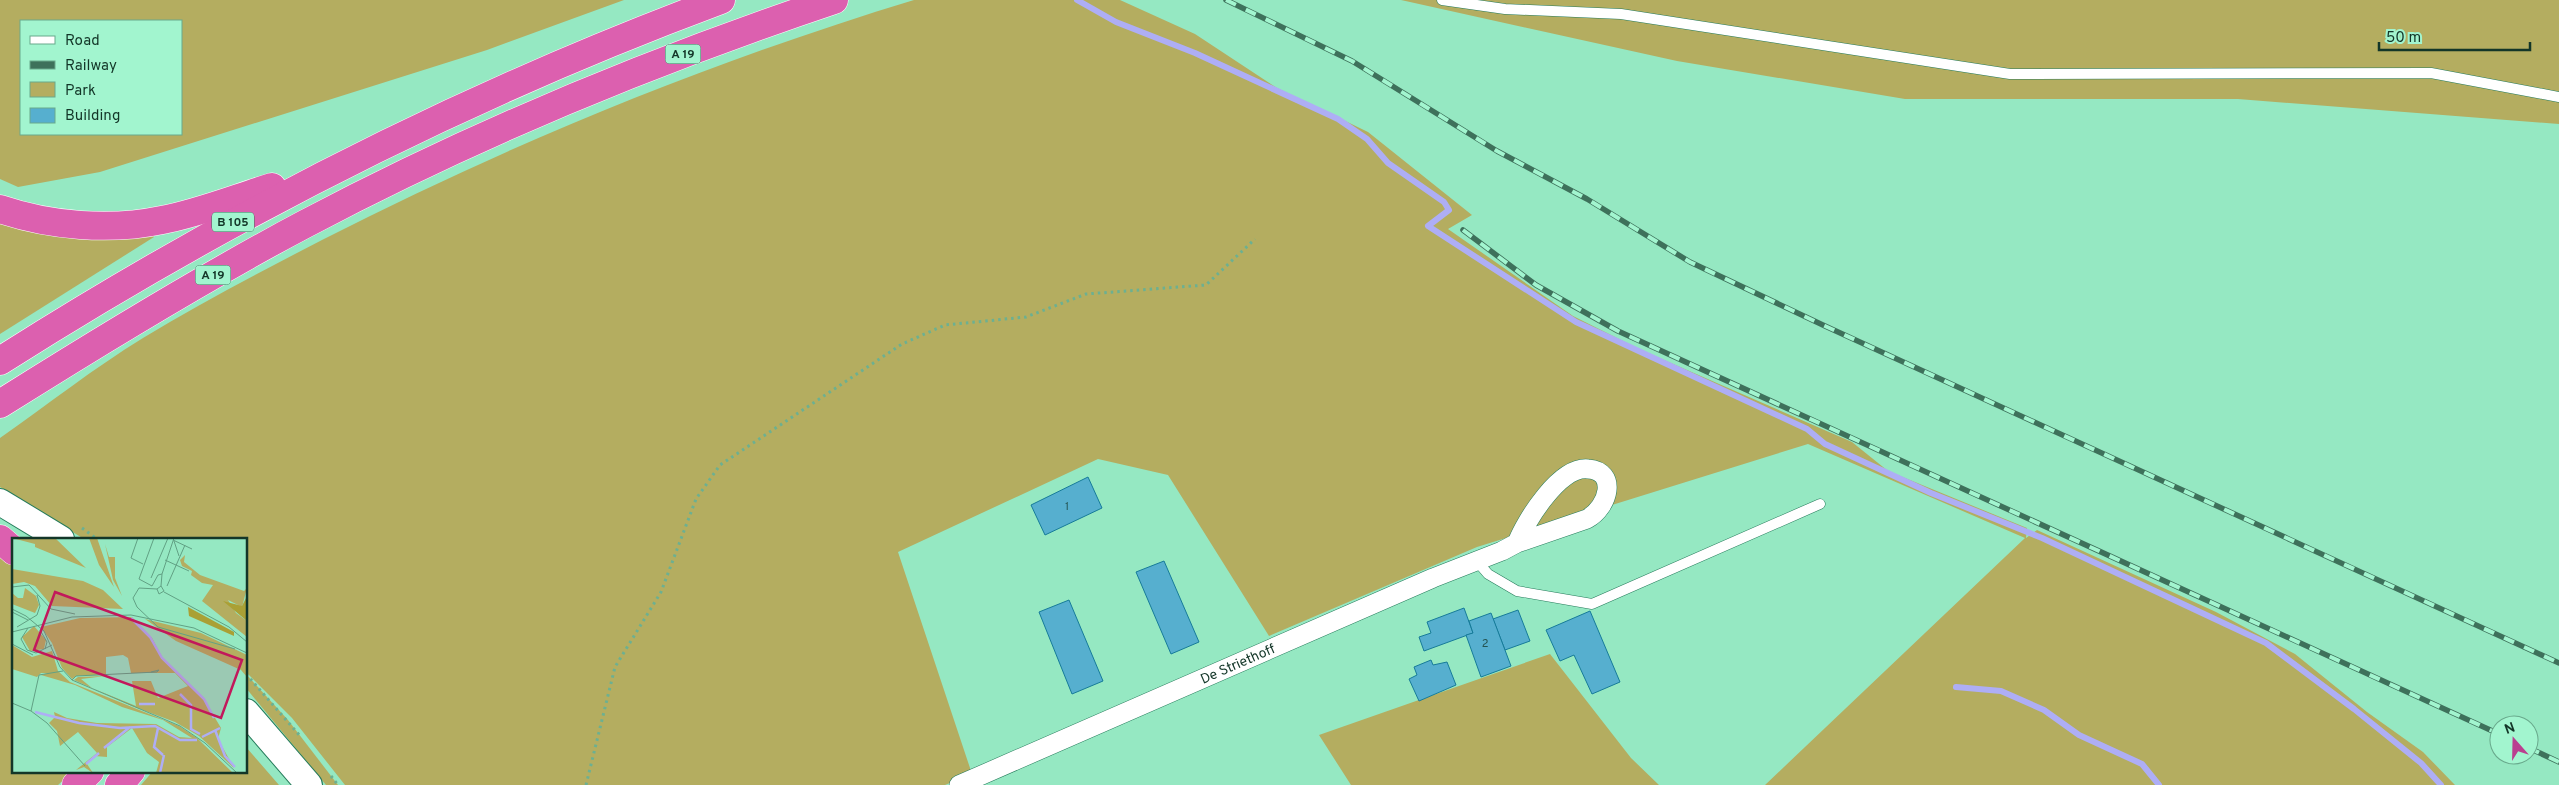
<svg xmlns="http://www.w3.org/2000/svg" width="2559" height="785" viewBox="0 0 2559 785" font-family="Overpass,sans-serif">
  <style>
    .green { fill: #b4ad60; fill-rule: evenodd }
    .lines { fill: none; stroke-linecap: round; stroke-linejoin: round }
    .stream { stroke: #aeaef5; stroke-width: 6 }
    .building { fill: #56afcf; stroke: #167b99 }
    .lane-casing { stroke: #257b5b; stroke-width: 11 }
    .street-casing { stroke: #257b5b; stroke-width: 20 }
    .secondary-casing { stroke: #257b5b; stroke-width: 28 }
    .highway-casing { stroke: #fff; stroke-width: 29 }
    .path { stroke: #6cb091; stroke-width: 3; stroke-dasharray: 2.5 4; stroke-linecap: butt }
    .lane { stroke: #fff; stroke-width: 10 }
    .street { stroke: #fff; stroke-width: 19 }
    .secondary { stroke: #fff; stroke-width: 26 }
    .highway { stroke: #dc60af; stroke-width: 28 }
    .rail-casing { stroke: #3e715b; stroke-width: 5.5 }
    .rail { stroke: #a2f5cf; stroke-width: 4; stroke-dasharray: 11; stroke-linecap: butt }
    .labels { text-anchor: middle; stroke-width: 5; stroke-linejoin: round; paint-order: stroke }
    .number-label { font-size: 11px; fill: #245452 }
    .shield { fill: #a2f5cf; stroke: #3e6f5a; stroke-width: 1 }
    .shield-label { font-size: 12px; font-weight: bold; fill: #133628 }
    .street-label { font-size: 14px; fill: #133628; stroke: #a2f5cf }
    .inset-river { fill: none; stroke: #aeaef5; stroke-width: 2.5 }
    .inset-road { fill: none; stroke: #61a184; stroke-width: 1 }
    .view { fill: #c2185b; fill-opacity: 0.15; stroke: #c2185b; stroke-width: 2.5 }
    .inset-edge { fill: none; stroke: #133628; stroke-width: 2.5 }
  </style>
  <rect width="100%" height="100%" fill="#95e8c2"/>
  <!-- green -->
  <g class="green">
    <path d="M0,0H624L487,50L100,172L18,187L0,179ZM21,21H181V134H21Z"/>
    <path d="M914,0H1120L1195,34L1277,88L1368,132L1472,215L1448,229L1573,316L1641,350L1852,442L1888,471L2027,528L2026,538L2037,530L2216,612L2295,654L2367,712L2423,752L2455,785H1765L2025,538L1808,444L1477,547L1269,636L1168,475L1098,459L898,552L972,774L945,785H345L292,718L246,672V539H84L0,487V438C47,405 94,368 143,338C201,303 262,271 322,240C512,143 710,62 914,0Z"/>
    <path d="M1401,0H2559V124L2238,99H1905L1677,61Z"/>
    <path d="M0,222L151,232L154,237L0,334Z"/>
    <path d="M0,553L14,562V771H73L58,785H0Z"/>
    <path d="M1550,654L1631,758L1659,785H1351L1319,735Z"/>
    <path d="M246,674L288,720L338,785H326L246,688Z"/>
    <path d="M246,747L279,785H141L153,771H246Z"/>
  </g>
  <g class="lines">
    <!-- stream -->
    <g class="stream">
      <path d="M1077,0L1116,22L1195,53L1338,119L1367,139L1388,163L1444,202L1449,210L1428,226L1576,322L1807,429L1825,444L1931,493L2042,538L2266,643L2354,709L2421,763L2441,785"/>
      <path d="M1956,687L2001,691L2044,710L2079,735L2142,764L2159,785"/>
    </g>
  </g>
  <!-- building -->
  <g class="building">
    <path d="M1088,477L1102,508L1045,535L1031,505Z"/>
    <path d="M1164,561L1199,642L1171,654L1136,572Z"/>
    <path d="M1069,600L1103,681L1072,694L1039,612Z"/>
    <path d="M1464,608L1473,633L1424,651L1419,637L1431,633L1427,622Z"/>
    <path d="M1518,610L1530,641L1505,650L1493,619Z"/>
    <path d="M1590,611L1620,682L1592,694L1574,655L1560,661L1546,630Z"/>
    <path d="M1491,613L1511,666L1481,677L1466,635L1473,633L1469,621Z"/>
    <path d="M1431,660L1433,665L1447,662L1456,685L1419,701L1409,679L1417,675L1414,667Z"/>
  </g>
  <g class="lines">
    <defs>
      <g id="lane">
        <path d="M1442,0L1505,9L1621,14L2010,74L2431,73L2559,97"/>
        <path d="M1476,560L1488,574L1517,591L1592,604L1820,504"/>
      </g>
      <g id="street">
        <path id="s1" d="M959,785L1433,578L1502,551L1517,543L1587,519C1609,507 1618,471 1588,469C1560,466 1526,520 1517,543"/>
      </g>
      <g id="secondary">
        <path d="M0,502L61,539"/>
        <path d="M246,712L309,785"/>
      </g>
      <g id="highway">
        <path d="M0,209C50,226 110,231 162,220C199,213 236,198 272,187"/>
        <path d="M0,361C228,216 468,94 721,0"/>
        <path d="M0,404C100,341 201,279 305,224C475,134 652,61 834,0"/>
        <path d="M0,539L14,551"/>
        <path d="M76,785L90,771"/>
        <path d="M119,785L131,771"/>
      </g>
    </defs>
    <!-- lane casing -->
    <use href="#lane" class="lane-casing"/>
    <!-- street casing -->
    <use href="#street" class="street-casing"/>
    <!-- secondary casing -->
    <use href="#secondary" class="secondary-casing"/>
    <!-- highway casing -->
    <use href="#highway" class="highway-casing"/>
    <!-- path -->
    <g class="path">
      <path d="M82,528L97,539"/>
      <path d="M246,674L301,737"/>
      <path d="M331,776L338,785"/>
      <path d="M586,785L615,667L661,592L696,499L720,465L902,344L945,325L1026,317L1086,294L1206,285L1255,239"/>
    </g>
    <!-- lane -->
    <use href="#lane" class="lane"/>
    <!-- street -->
    <use href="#street" class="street"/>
    <!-- secondary -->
    <use href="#secondary" class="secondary"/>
    <!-- highway -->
    <use href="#highway" class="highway"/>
    <defs>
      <g id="rail">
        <path d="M1226,0L1352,61L1497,151L1587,199L1690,262L1825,326L2559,663"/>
        <path d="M1463,230L1536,285L1618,331L2499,734"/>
        <path d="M2529,748L2559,762"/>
      </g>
    </defs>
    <!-- rail casing -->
    <use href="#rail" class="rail-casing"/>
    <!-- rail -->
    <use href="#rail" class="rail"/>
  </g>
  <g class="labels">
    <!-- number labels -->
    <g class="number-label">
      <text x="1067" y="510">1</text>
      <text x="1485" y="647">2</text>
    </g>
    <!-- shield labels -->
    <g class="shield">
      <rect x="665.5" y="44.5" width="35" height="19" rx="4"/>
      <rect x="212" y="212.5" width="42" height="19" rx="4"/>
      <rect x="195.5" y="265.5" width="35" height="19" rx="4"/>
    </g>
    <g class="shield-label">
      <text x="683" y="58">A 19</text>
      <text x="233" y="226">B 105</text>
      <text x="213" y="279">A 19</text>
    </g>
    <!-- street labels -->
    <g class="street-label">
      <text dy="5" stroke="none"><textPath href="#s1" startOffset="304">De Striethoff</textPath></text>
    </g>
  </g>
  <!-- overview -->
  <g transform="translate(12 538)">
    <rect width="235" height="235" fill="#95e8c2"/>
    <path d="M0,0H43L74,30L23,9V6ZM77,0H85L102,49L87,27ZM93,6L97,19H103V40L110,58L101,42ZM173,17L172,24L188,37L232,53L235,50L230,69L216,62L224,75L235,83V99L190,63L201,47L190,45L179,37L180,33L170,28L168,22ZM0,31L71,43L91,52L111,71L40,68L23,48L12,44L0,46ZM13,50L24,58L27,67L23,75L0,66V55L6,60H11ZM120,79L140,100L150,119L193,163L209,190L206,201L222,230L187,198L163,184L120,168L62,142L66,139L94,138L69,141L80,150L124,168L120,143H139L146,160L176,148L163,135H119L116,120L111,117L94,119V137L64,138L60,141L50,130L40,105L29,89L68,80ZM133,81L189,95L235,117V139L229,132L164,103ZM22,88L34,102L32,111L18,113L10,99ZM0,107L20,119L40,113L46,133L58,144L167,188L185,200L221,235H144L147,224L135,215L120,190L95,209V219L83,218L75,226L81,235L72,229L64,232L85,215L66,194L48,208L45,193L37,185L43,179L42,174L55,180L85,185L144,186L167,199L180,200L151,182L110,169L63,147L29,137L36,135H29L25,139L0,131Z" fill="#b4ad60"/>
    <path d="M235,58V83L211,63L230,68ZM176,69L222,94V98L177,78Z" fill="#aaa035"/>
    <path class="inset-river" d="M119,80L138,99L150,120L192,161L202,180M168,156L179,167V191L188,196M127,166H143M23,174L67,185L108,190L143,188L168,202H185M146,190L142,209L151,217M203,192L213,218L223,229M190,199L208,190M92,210L118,189M74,226L87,215M148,235L152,217"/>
    <path class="inset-road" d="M126,0L119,20L131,26M142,0L127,41L140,48L146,37L150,36M161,2L180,11M162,3L167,18M153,22L177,33M139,40L156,0M149,48L145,51L147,56L152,53L149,48L150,36L162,0M155,48L173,7M0,49L17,47L39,71L63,76M145,51L127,50L121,60L125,69L146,89L223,111M152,54L217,89L235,104M0,71L14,78L32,93L48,129L60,142L168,188L193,205L225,235M0,74L16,82M5,89L25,77L28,68L25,57M16,90L9,101L15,112L24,115L40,107M28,92L35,104L33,111M0,94L60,79L119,77L182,90L235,115M0,106L21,117M60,142L64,138L145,134L147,132L139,134M0,165L19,173L35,185L73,228M19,173L27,137L51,133"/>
    <path class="view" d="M43,54L230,122L209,180L22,112Z"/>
    <rect width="235" height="235" class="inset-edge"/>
  </g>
  <!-- legend -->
  <rect x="20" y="20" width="162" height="115" fill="#a2f5cf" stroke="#69a98c"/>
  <rect x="30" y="36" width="25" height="8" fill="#ffffff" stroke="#69a98c"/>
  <text x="65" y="45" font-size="15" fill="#133628">Road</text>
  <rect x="30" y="61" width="25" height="8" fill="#3e715b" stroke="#69a98c"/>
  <text x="65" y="70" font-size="15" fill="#133628">Railway</text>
  <rect x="30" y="82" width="25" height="15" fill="#b4ad60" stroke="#69a98c"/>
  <text x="65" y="95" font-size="15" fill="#133628">Park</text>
  <rect x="30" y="108" width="25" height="15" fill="#56afcf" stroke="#69a98c"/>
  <text x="65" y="120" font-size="15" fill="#133628">Building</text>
  <!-- north arrow -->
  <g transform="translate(2514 740) rotate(340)"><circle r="24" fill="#a2f5cf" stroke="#69a98c"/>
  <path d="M0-4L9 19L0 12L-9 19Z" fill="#ba3f90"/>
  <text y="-8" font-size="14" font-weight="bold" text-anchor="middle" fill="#133628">N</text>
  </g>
  <!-- scale -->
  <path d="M2379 42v8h151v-8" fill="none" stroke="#133628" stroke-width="2.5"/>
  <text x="2386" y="42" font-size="15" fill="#133628" stroke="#a2f5cf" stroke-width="4" paint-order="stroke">50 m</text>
</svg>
